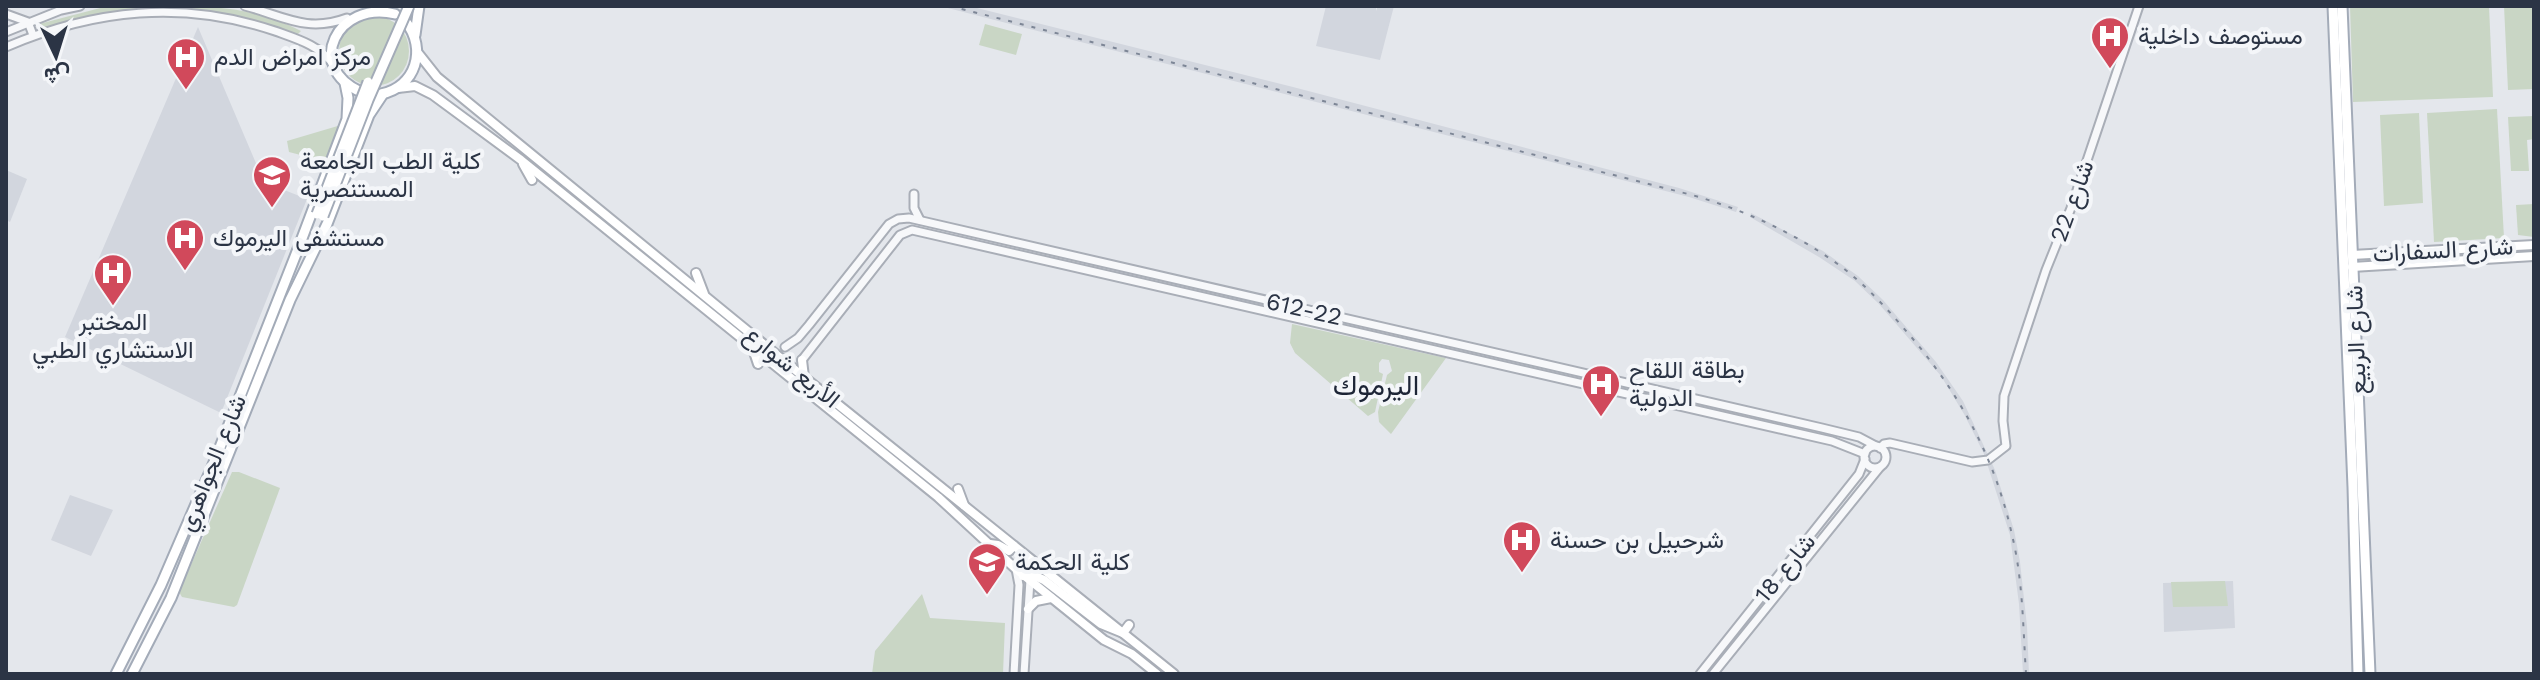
<svg xmlns="http://www.w3.org/2000/svg" width="2540" height="680" viewBox="0 0 2540 680" font-family="'Work Sans',Vazirmatn,sans-serif">
  <style>
    .built { fill: #d2d6de }
    .green { fill: #c9d6c5 }
    .lines { fill: none; stroke-linecap: round; stroke-linejoin: round }
    .tertiary-casing { stroke: #a9aeb7; stroke-width: 11 }
    .secondary-casing { stroke: #a9aeb7; stroke-width: 12 }
    .primary-casing { stroke: #a3abb8; stroke-width: 13 }
    .tertiary { stroke: #f7f8fa; stroke-width: 7 }
    .secondary { stroke: #fff; stroke-width: 8 }
    .primary { stroke: #fff; stroke-width: 9 }
    .rail { stroke: #7d8696; stroke-width: 2; stroke-dasharray: 4 8; stroke-linecap: butt }
    .primary-bridge-casing { stroke: #a3abb8; stroke-width: 13; stroke-linecap: butt }
    .primary-bridge { stroke: #fff; stroke-width: 9 }
    .labels { text-anchor: middle; stroke-width: 8; stroke-linejoin: round; paint-order: stroke }
    .poi-label { font-size: 24px; fill: #2b3445; stroke: #f4f6f9; text-anchor: start }
    .street-label { font-size: 24px; fill: #2b3445; stroke: #f4f6f9 }
    .quarter-label { font-size: 28px; fill: #1d2536; stroke: #f4f6f9 }
  </style>
  <rect width="100%" height="100%" fill="#e4e7ec"/>
  <!-- built -->
  <g class="built">
    <path d="M940,6H969L1293,87L1679,188L1738,207L1736,212L1689,197L1536,158Z"/>
    <path d="M1326,6H1376V11L1378,6H1394L1380,60L1316,46Z"/>
    <path d="M198,27L264,182L307,199L221,413L65,337Z"/>
    <path d="M6,170L27,179L10,222L6,220Z"/>
    <path d="M1751,213L1823,251L1858,276L1883,300L1936,362L1963,401L1995,470L2014,530L2020,562L2027,626L2029,674H2023L2019,604L2010,535L1984,454L1964,414L1941,376L1879,304L1855,281L1819,257L1750,217Z"/>
    <path d="M70,495L113,510L91,556L51,540Z"/>
    <path d="M2233,581L2235,628L2164,632L2163,583Z"/>
  </g>
  <!-- green -->
  <g class="green">
    <path d="M108,6H162L92,15L40,30L37,27L39,24Z"/>
    <path d="M172,6C220,6 258,9 301,31L297,35L229,15Z"/>
    <path d="M2350,6H2489L2493,97L2353,102Z"/>
    <path d="M2504,6H2534V89L2508,90Z"/>
    <circle cx="374" cy="51" r="35"/>
    <path d="M985,24L1022,34L1016,55L979,45Z"/>
    <path d="M2497,109L2504,238L2434,242L2427,113Z"/>
    <path d="M2419,113L2423,203L2384,206L2380,115Z"/>
    <path d="M2534,116V139L2527,140L2529,171H2511L2508,117Z"/>
    <path d="M341,125L326,165L316,159L289,152L287,141Z"/>
    <path d="M2534,204V237L2518,235L2516,205Z"/>
    <path d="M1292,324L1432,355L1446,358L1391,434L1379,422L1378,412L1387,375L1392,371L1389,360L1382,359L1379,363V372L1383,374L1375,412L1368,416L1295,353L1290,343Z"/>
    <path d="M232,472H239L280,488L237,605L234,607L182,597L179,592Z"/>
    <path d="M2225,581L2228,606L2173,607L2171,582Z"/>
    <path d="M922,594L930,618L1005,623L1003,674H872L875,651Z"/>
  </g>
  <g class="lines">
    <defs>
      <g id="tertiary">
        <path d="M245,6C283,16 307,33 347,18"/>
        <path d="M6,14L28,22L33,35"/>
        <path d="M6,32L61,10L80,6"/>
        <path d="M6,47C95,9 183,0 275,31C297,39 319,45 333,64"/>
        <path d="M914,194V208L920,220"/>
        <path d="M785,347L798,338L809,325L889,224L898,219L909,218L1822,428L1859,437L1876,446"/>
        <path d="M802,360L900,235L912,230L1832,441L1865,454"/>
        <circle cx="1875" cy="457" r="11"/>
        <path d="M1880,448L1884,444L1890,443L1972,462L1988,460L2006,446L2003,421L2004,396L2046,270L2071,208L2139,6"/>
        <path d="M1014,674L1019,585L1016,569"/>
        <path d="M1024,674L1030,580L1027,557"/>
        <path d="M1700,674L1859,474L1865,459"/>
        <path d="M1713,674L1880,467"/>
      </g>
      <g id="secondary">
        <path d="M418,53L437,77L805,378L1174,674"/>
        <path d="M398,88L415,86L433,95L521,160L938,497L1016,569L1052,598L1104,640L1132,654L1157,674"/>
        <path d="M523,164L532,180"/>
        <path d="M2352,255L2534,245"/>
        <path d="M2352,267L2534,256"/>
        <path d="M696,273L704,294"/>
        <path d="M753,349L758,364"/>
        <path d="M802,360L804,377"/>
        <path d="M958,489L964,505"/>
        <path d="M990,544L998,545L1009,551L1014,546"/>
        <path d="M1023,576H1035L1044,580L1101,624L1123,633L1129,625"/>
        <path d="M1028,609L1036,601L1051,598"/>
      </g>
      <g id="primary">
        <path d="M2333,6L2353,487L2358,674"/>
        <path d="M2342,6L2370,674"/>
        <path d="M415,35L419,6"/>
        <path d="M361,92C304,67 337,0 395,14"/>
        <path d="M381,94C416,87 427,49 406,22"/>
        <path d="M116,674L161,585L215,460L298,249L347,119L348,98L345,83"/>
        <path d="M132,674L171,598L290,300L327,224L369,115L383,94"/>
      </g>
    </defs>
    <!-- tertiary casing -->
    <use href="#tertiary" class="tertiary-casing"/>
    <!-- secondary casing -->
    <use href="#secondary" class="secondary-casing"/>
    <!-- primary casing -->
    <use href="#primary" class="primary-casing"/>
    <!-- tertiary -->
    <use href="#tertiary" class="tertiary"/>
    <!-- secondary -->
    <use href="#secondary" class="secondary"/>
    <!-- primary -->
    <use href="#primary" class="primary"/>
    <!-- rail -->
    <path class="rail" d="M950,6L1692,195C1744,210 1795,233 1839,265C1862,282 1881,302 1900,324C1956,387 1994,453 2012,535C2023,580 2023,628 2026,674"/>
    <defs>
      <g id="primary-bridge">
        <path d="M317,214L368,82"/>
        <path d="M323,216L368,100L409,6"/>
      </g>
    </defs>
    <!-- primary-bridge casing -->
    <use href="#primary-bridge" class="primary-bridge-casing"/>
    <!-- primary-bridge -->
    <use href="#primary-bridge" class="primary-bridge"/>
  </g>
  <!-- icons -->
  <defs>
    <symbol id="hospital-pin" viewBox="-11 -11 22 30"><path d="M0 17L-7.5 6A9.5 9.5 0 1 1 7.5 6Z" fill="#d1495b" stroke="#f4f6f9"/><path d="M-5-5h3v3.5h4V-5h3V5h-3V1.5h-4V5h-3Z" fill="#fff"/></symbol>
    <symbol id="university-pin" viewBox="-11 -11 22 30"><path d="M0 17L-7.5 6A9.5 9.5 0 1 1 7.5 6Z" fill="#d1495b" stroke="#f4f6f9"/><path d="M0-5L7-2L0 1L-7-2ZM-4 1L0 2.5L4 1V4Q0 6-4 4Z" fill="#fff"/></symbol>
  </defs>
  <g fill-rule="evenodd">
    <use href="#hospital-pin" x="2088" y="14" width="44" height="60"/>
    <use href="#hospital-pin" x="164" y="35" width="44" height="60"/>
    <use href="#university-pin" x="250" y="153" width="44" height="60"/>
    <use href="#hospital-pin" x="163" y="216" width="44" height="60"/>
    <use href="#hospital-pin" x="91" y="251" width="44" height="60"/>
    <use href="#hospital-pin" x="1579" y="362" width="44" height="60"/>
    <use href="#hospital-pin" x="1500" y="518" width="44" height="60"/>
    <use href="#university-pin" x="965" y="540" width="44" height="60"/>
  </g>
  <g class="labels">
    <!-- poi labels -->
    <g class="poi-label">
      <text x="2138" y="44">مستوصف داخلية</text>
      <text x="214" y="65">مركز امراض الدم</text>
      <text x="300" y="169">كلية الطب الجامعة<tspan x="300" dy="28">المستنصرية</tspan></text>
      <text x="213" y="246">مستشفى اليرموك</text>
      <text x="113" y="330" text-anchor="middle">المختبر<tspan x="113" dy="28">الاستشاري الطبي</tspan></text>
      <text x="1629" y="378">بطاقة اللقاح<tspan x="1629" dy="28">الدولية</tspan></text>
      <text x="1550" y="548">شرحبيل بن حسنة</text>
      <text x="1015" y="570">كلية الحكمة</text>
    </g>
    <!-- street labels -->
    <g class="street-label">
      <text transform="translate(2072 201) rotate(-70)" y="8">شارع 22</text>
      <text transform="translate(2443 250) rotate(-3)" y="8">شارع السفارات</text>
      <text transform="translate(1304 309) rotate(13)" y="8">612-22</text>
      <text transform="translate(2356 340) rotate(-92)" y="8">شارع الربيع</text>
      <text transform="translate(792 367) rotate(39)" y="8">الأربع شوارع</text>
      <text transform="translate(212 463) rotate(-68)" y="8">شارع الجواهري</text>
      <text transform="translate(1785 568) rotate(-51)" y="8">شارع 18</text>
    </g>
    <!-- quarter labels -->
    <g class="quarter-label">
      <text x="1376" y="395">اليرموك</text>
    </g>
  </g>
  <!-- border -->
  <rect width="2540" height="680" fill="none" stroke="#2b3445" stroke-width="16"/>
  <!-- north arrow -->
  <g transform="translate(56 56) rotate(176)" stroke="#f4f6f9" stroke-width="6" paint-order="stroke">
  <path d="M0-6L14 30L0 20L-14 30Z" fill="#2b3445"/>
  <text y="-12" font-size="22" font-weight="bold" text-anchor="middle" fill="#2b3445">ش</text>
  </g>
</svg>
